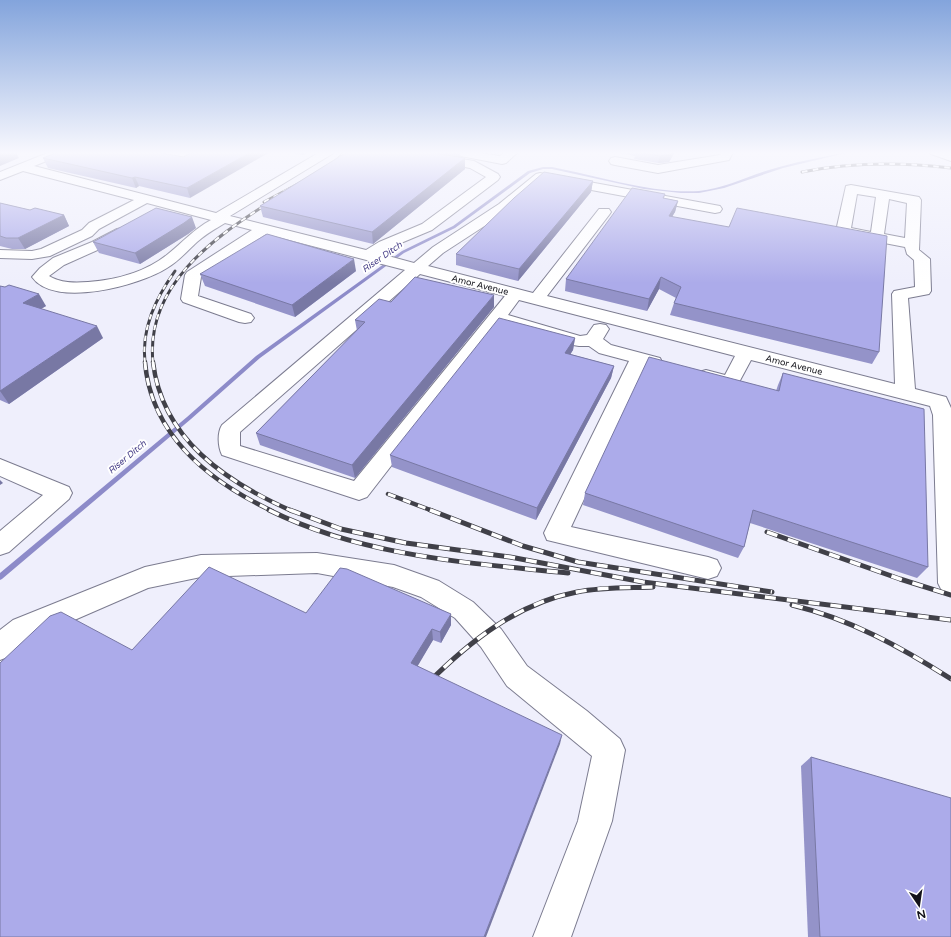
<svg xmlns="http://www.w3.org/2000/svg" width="951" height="937" viewBox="0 0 951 937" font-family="'Varela Round',sans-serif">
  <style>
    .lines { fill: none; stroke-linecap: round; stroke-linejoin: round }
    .stream { fill: #8d8bc9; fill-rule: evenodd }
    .minor-casing { stroke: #7c7c90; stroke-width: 2 }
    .minor { fill: #fff; fill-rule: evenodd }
    .rail-far2-casing { stroke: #404048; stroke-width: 3 }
    .rail-far1-casing { stroke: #404048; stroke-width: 4.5 }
    .rail-casing { stroke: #404048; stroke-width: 5 }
    .rail-far2 { stroke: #fff; stroke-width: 2; stroke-dasharray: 5.5; stroke-linecap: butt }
    .rail-far1 { stroke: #fff; stroke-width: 3; stroke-dasharray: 8; stroke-linecap: butt }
    .rail { stroke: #fff; stroke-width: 3.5; stroke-dasharray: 11; stroke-linecap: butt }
    .wall { fill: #9493c9 }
    .shaded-wall { fill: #7878a4 }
    .building { fill: #acabea; stroke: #7878a4 }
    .labels { text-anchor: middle; stroke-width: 4; stroke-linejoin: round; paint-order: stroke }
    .far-water-label { font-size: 9px; font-style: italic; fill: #443b86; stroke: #fff }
    .far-street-label { font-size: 9px; fill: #13131a; stroke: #fff }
  </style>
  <rect width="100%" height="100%" fill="#efeffc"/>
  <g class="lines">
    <!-- stream -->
    <path class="stream" d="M846,152H850L783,168L724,188L699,193H681L644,189L552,169H543L530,173L455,228L404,253L260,358L191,419L2,579L0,580V573L187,417L256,356L402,251L453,226L528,171L543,167H552C598,176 652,194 699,191C723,189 746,177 769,170C794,162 820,158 846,152Z"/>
    <defs>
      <g id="minor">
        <path d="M50,152H66L64,154L34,166L216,213L320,152H334L332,154L230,216L366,250L379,242L422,224L486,177L470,168L401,155L397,154L395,152H419L474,161L498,174L500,177L498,180L432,230L389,248L381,254L414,263L433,247L499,204L536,174L540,173L720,206L722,209L720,212L715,213L543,181L509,210L443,253L428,266L533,293L599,209H609L611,212L609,215L547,296L895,384L892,294L894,291L915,287L914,260L907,254L905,247L843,235L838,234L836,231L846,186L851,185L919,197L921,200L919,250L930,259L931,291L929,294L908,298L915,389L946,397L951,408V594L942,591L938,583L933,415L930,406L751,360L737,386C725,389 711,383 699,380L697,376L699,372L706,370L725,375L735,356L519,300L508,315L580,336L587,335L594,325L600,324L606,325L609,329L603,339L611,345L660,358L662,362L660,366L653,368L646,366L571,527L708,557L717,560L721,568L717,576L708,579L547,540L544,533L629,361L599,353L589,346H579L573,345L501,324L367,497L359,500L222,455C218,447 217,433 222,425L405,270L266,234L201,277L198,296L251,314L254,318L251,322L245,323L239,322L183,302L181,299L185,275L187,272L252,230L225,223C215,229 206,234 197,242C187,251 179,261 167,268C141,285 54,309 32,277L40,268L53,258L92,242L117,229L122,228L127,229L129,232L127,235L102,248L64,265L49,276C61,283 74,283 88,282C116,280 146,272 168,254C183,242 194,229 211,220L147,203L99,229L92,236L50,256L32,259L0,258V250L32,251L41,249L82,230L89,223L134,200L23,171L0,180V172ZM857,194L876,197L871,232L851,228ZM889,199L907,203L905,238L884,234ZM420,274L505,296L354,481L240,446V432Z"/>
        <path d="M461,152H473L500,156L505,152H518L506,163L502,164L461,156L459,154Z"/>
        <path d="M721,152H733L729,160L658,173L615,165L611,164L609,161L611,158L615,157L658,165L720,155Z"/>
        <path d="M929,152L951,153V161L931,154Z"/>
        <path d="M0,459L69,487L72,493L69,499L9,552L0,555V531L43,495L0,476Z"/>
        <path d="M317,553L394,565L439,581L473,602L501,629L527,666L587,711L620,739L625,750L612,821L571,937H533L578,821L592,756L507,686L481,647L455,618L421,597L393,587L317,573L201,577L148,588L33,638L10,656L0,660V630L13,620L145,567L201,555Z"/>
      </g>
    </defs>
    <!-- minor casing -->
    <use href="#minor" class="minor-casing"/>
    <!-- minor -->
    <use href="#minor" class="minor"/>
    <defs>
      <g id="rail-far2">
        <path d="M333,163L345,152"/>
        <path d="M802,172C852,162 900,162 951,168"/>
        <path d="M264,202L298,184"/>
        <path d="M145,363C141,328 156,298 175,271"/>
        <path d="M153,363C145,286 213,238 270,202"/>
      </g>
      <g id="rail-far1">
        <path d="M145,362C151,436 209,481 272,511"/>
        <path d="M153,362C162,439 226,482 292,511"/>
        <path d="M388,494L433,511"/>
      </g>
      <g id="rail">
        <path d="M269,510C362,556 467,563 568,573"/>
        <path d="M290,510L341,529L406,543L510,557L643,582L951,620"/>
        <path d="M430,510L523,546L578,562L772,592"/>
        <path d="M767,532L900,579L951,595"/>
        <path d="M792,605C850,619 901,647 951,679"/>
        <path d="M428,683C470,641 518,603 577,592C602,587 628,588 653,587"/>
      </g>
    </defs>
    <!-- rail-far2 casing -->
    <use href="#rail-far2" class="rail-far2-casing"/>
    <!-- rail-far1 casing -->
    <use href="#rail-far1" class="rail-far1-casing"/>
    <!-- rail casing -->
    <use href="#rail" class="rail-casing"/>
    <!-- rail-far2 -->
    <use href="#rail-far2" class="rail-far2"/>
    <!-- rail-far1 -->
    <use href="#rail-far1" class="rail-far1"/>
    <!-- rail -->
    <use href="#rail" class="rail"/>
  </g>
  <!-- wall -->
  <g class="wall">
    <path d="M287,152H309L303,155Z"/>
    <path d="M347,152H460V157L441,154L465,158V169L373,244L263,217L260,206Z"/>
    <path d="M474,152H501L498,154Z"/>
    <path d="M613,152H675L669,162L658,163L634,159L635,156Z"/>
    <path d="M183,157L190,198L139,186L136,188L48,168L43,158Z"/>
    <path d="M593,181L591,192L518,281L456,265V254Z"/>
    <path d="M665,194L664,198L678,201L675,212L672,216L879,352L872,364L670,315L674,303L676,298L659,289L647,311L565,291L566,279Z"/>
    <path d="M0,203L30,210L64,215L69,226L25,249H12L0,246Z"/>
    <path d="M196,228L188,234L140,264L99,253L93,242Z"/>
    <path d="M356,271L295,317L205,286L200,274Z"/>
    <path d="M0,286L46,306L41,309L103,338L9,404L0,400Z"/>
    <path d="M391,302L494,307L355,478L260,445L256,433L357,331L355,320Z"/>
    <path d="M575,338L573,350L570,354L614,366L611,378L536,520L392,467L390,455Z"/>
    <path d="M783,373L928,567L917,578L750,523L744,547L738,558L583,505L585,493L776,391L778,385Z"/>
    <path d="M306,613L451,625L441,643L433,640L417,666L560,744L132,650Z"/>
    <path d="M811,757L951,937H808L801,766Z"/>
  </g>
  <!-- shaded-wall -->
  <g class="shaded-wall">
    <path d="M4,152H16L19,158L0,166V153Z"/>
    <path d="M251,152H270L190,198L187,188Z"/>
    <path d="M303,152H309L303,155Z"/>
    <path d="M672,152H675L669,162L658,163L660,156Z"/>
    <path d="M465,158V169L373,244L372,232Z"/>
    <path d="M135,177L139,186L136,188L132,178Z"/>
    <path d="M593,181L591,192L518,281L519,269Z"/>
    <path d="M678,201L675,212L666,227L669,216Z"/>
    <path d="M64,215L69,226L25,249L18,238Z"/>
    <path d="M192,217L196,228L188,234L140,264L135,253Z"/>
    <path d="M354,259L356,271L295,317L292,305Z"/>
    <path d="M661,277L659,289L647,311L649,299Z"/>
    <path d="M39,294L46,306L30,315L23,303Z"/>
    <path d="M494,295V307L355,478L352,465Z"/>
    <path d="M97,326L103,338L9,404L0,391Z"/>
    <path d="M575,338L573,350L564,365L565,353Z"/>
    <path d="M614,366L611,378L536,520L537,508Z"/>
    <path d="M0,480L3,483L0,485Z"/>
    <path d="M451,614V625L441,643L440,632Z"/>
    <path d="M432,629L433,640L413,674L411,663Z"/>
    <path d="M562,735L560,744L486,937H484Z"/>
  </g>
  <!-- building -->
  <g class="building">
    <path d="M58,152H158L183,157L194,152H251L187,188L135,177L132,178L43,158Z"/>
    <path d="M347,152H428L465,158L372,232L260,206Z"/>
    <path d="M637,152H672L671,154L660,156Z"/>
    <path d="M544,172L593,181L519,269L456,254L514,198Z"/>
    <path d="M632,188L665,194L663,198L678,201L669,216L729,227L737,208L887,236L879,352L674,303L681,287L661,277L649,299L566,279Z"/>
    <path d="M0,203L30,210L35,208L64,215L18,238H6L0,236Z"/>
    <path d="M156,208L192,217L184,223L135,253L93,242Z"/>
    <path d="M267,234L354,259L292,305L200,274Z"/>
    <path d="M415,277L494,295L352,465L256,433L365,322L355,320L379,299L391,302Z"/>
    <path d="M9,285L39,294L23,303L97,326L0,391V286L5,287Z"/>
    <path d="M499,318L575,338L565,353L614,366L537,508L390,455Z"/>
    <path d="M649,357L779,391L783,373L924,409L928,567L753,510L744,547L585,493Z"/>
    <path d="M209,567L306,613L340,568L347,569L451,614L440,632L432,629L411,663L562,735L484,937H0V663L50,616L61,612L132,650Z"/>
    <path d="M811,757L951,798V937H820Z"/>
  </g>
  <!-- sky -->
  <linearGradient id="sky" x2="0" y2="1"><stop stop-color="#83a4dc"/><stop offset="0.54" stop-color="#f8f8fe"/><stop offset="1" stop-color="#f8f8fe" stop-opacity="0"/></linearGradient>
  <rect width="951" height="283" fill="url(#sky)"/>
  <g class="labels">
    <!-- far-water labels -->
    <g class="far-water-label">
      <text transform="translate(382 257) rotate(-35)" y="3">Riser Ditch</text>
      <text transform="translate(127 457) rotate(-40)" y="3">Riser Ditch</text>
    </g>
    <!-- far-street labels -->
    <g class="far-street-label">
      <text transform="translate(480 285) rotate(14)" y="3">Amor Avenue</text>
      <text transform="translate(794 365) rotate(14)" y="3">Amor Avenue</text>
    </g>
  </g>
  <!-- north arrow -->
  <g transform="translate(919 905) rotate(167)" stroke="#ffffff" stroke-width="3" paint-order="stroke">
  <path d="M0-3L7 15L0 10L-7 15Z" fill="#13131a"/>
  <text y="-6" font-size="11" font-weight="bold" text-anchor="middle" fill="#13131a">N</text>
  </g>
</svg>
